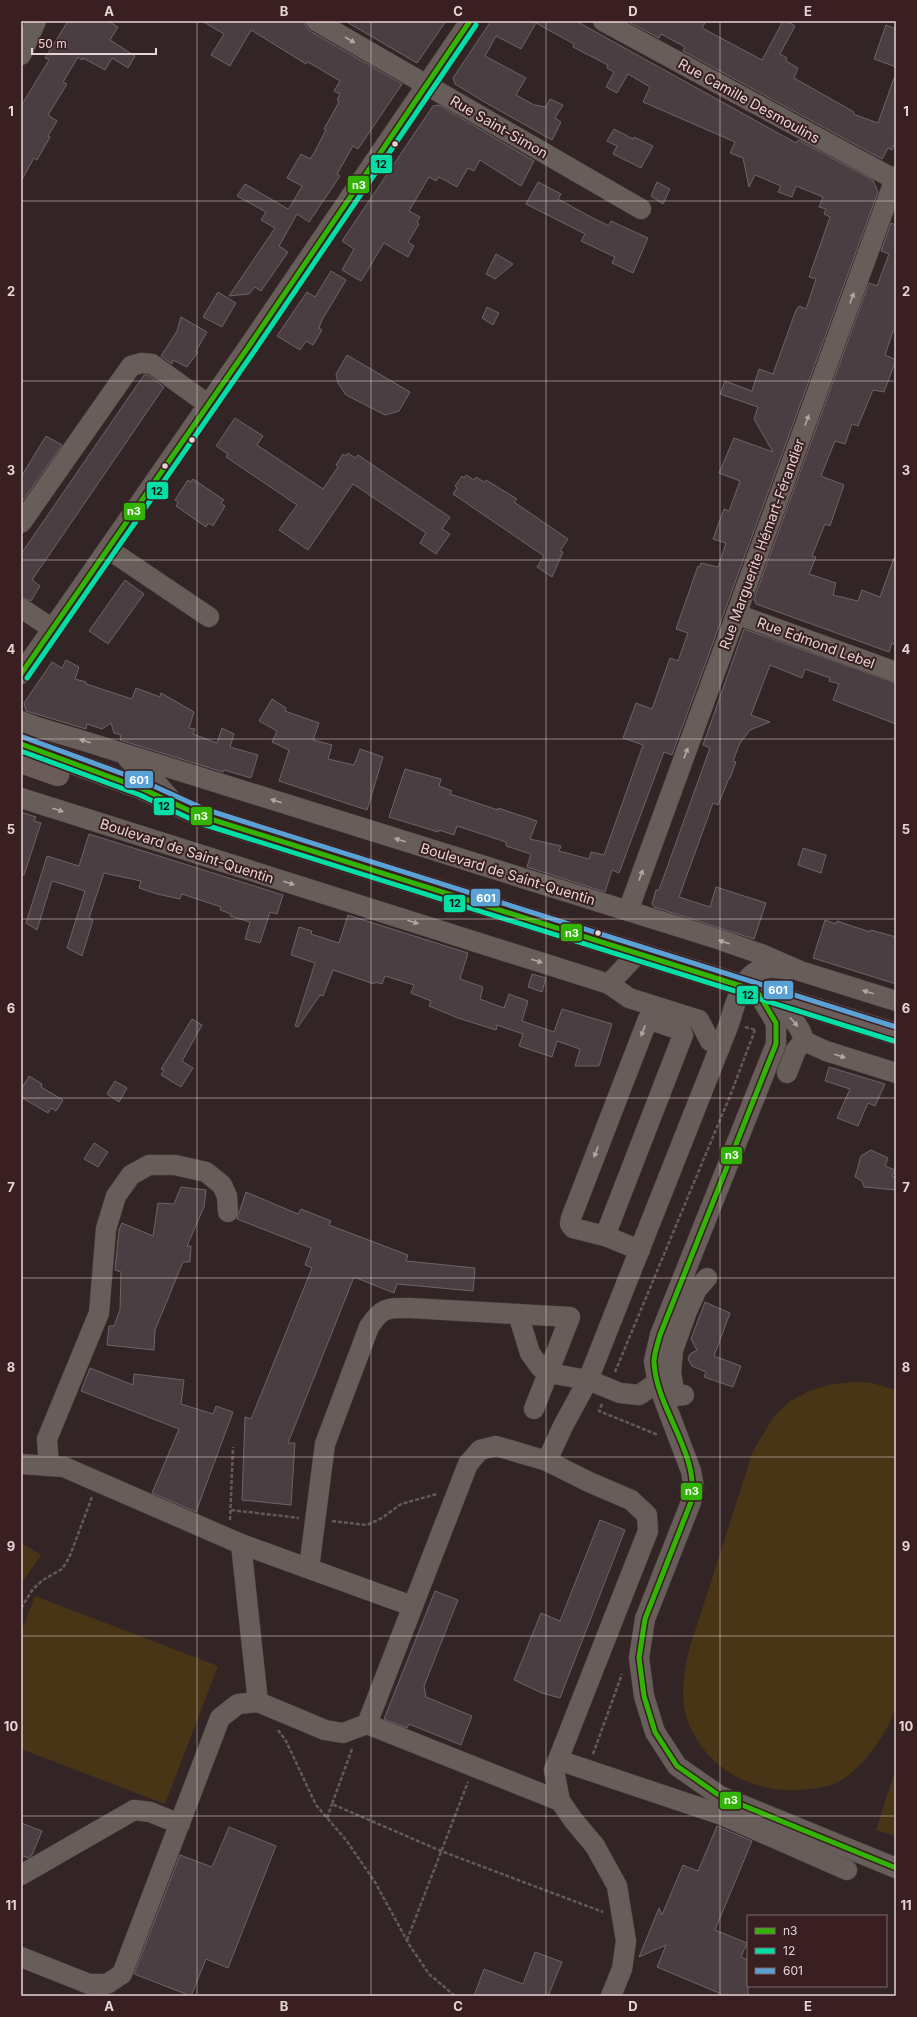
<svg xmlns="http://www.w3.org/2000/svg" width="917" height="2017" viewBox="0 0 917 2017" font-family="Inter,sans-serif">
  <style>
    .green { fill: #483516 }
    .building { fill: #4a3e42; stroke: #6e6366 }
    .lines { fill: none; stroke-linecap: round; stroke-linejoin: round }
    .minor-casing { stroke: #4f4243; stroke-width: 21 }
    .major-casing { stroke: #4f4243; stroke-width: 23 }
    .path { stroke: #645b59; stroke-width: 2.5; stroke-dasharray: 4 2; stroke-linecap: butt }
    .minor { stroke: #675d59; stroke-width: 20 }
    .major { stroke: #6a5c59; stroke-width: 22 }
    .bus-1-casing { stroke: #391f21; stroke-width: 8 }
    .bus-2-casing { stroke: #391f21; stroke-width: 8 }
    .bus-3-casing { stroke: #391f21; stroke-width: 8 }
    .bus-1 { stroke: #31b404; stroke-width: 5 }
    .bus-2 { stroke: #01dfa5; stroke-width: 5 }
    .bus-3 { stroke: #5aa2d6; stroke-width: 5 }
    .oneway { fill: #b4a5a4 }
    .grid { fill: none; stroke: #e7d5d6; stroke-width: 1; stroke-opacity: 0.55 }
    .bus-dot { fill: #e7d5d6; stroke: #391f21; stroke-width: 1.5 }
    .labels { text-anchor: middle; stroke-width: 4; stroke-linejoin: round; paint-order: stroke }
    .street-label { font-size: 14px; fill: #e7d5d6; stroke: #391f21 }
    .line-badge { stroke: #391f21; stroke-width: 1.5 }
    .badge-label { font-size: 11px; text-anchor: middle; font-weight: bold; fill: #fff }
    .pale-badge-label { font-size: 11px; text-anchor: middle; font-weight: bold; fill: #111 }
    .neatline { fill: none; stroke: #e7d5d6; stroke-width: 1.5 }
    .grid-label { font-size: 13px; text-anchor: middle; font-weight: bold; fill: #e7d5d6 }
  </style>
  <rect width="100%" height="100%" fill="#332526"/>
  <!-- green -->
  <g class="green">
    <path d="M852,1382L872,1383L896,1390V1707C889,1730 866,1763 846,1777C835,1785 822,1788 809,1789C758,1796 708,1772 688,1722C679,1699 684,1673 689,1650L753,1451L774,1416L789,1402L807,1392L828,1385Z"/>
    <path d="M21,1543L41,1555L21,1584Z"/>
    <path d="M35,1596L218,1666L165,1804L21,1749V1632Z"/>
    <path d="M896,1768V1836L876,1830Z"/>
  </g>
  <!-- building -->
  <g class="building">
    <path d="M68,21H108L118,27L110,40L135,56L128,68L112,58L105,70L83,58L82,60L78,57L63,82L67,84L48,115L57,121L48,136L50,137L37,160L34,158L21,181V106L49,60L45,58Z"/>
    <path d="M202,21H305L306,27L310,31L402,84L358,149L353,146L337,174L340,176L309,222L297,214L279,246L288,252L261,291L255,287L249,294L229,296L275,228L261,220L266,212L237,196L245,184L288,209L290,207L302,186L287,178L301,154L310,159L314,153L326,130L324,129L339,102L337,100L340,94L334,91L340,81L308,62L306,64L251,30L230,66L211,55L224,34Z"/>
    <path d="M345,21H446L417,63Z"/>
    <path d="M491,21H576L796,143L798,140L873,180L878,192L672,755L664,752L619,873L612,870L605,892L527,867L531,854L506,846V842L457,826L454,835L439,830L438,832L389,817L405,769L441,779L439,786L452,791L450,794L498,810V808L537,821L530,839L561,846L559,851L589,859L591,852L604,855L643,745L623,738L636,703L652,709L670,658L678,661L688,633L676,629L698,566L700,567L701,563L718,567L726,543L713,539L724,509L729,511L740,481L719,473L734,438L773,452L754,419L758,407L720,394L725,381L752,391L759,369L773,374L796,310L799,306L806,309L816,279L809,277L830,217L824,214L826,209L819,207L823,197L796,186L792,197L778,192L781,186L755,175L749,187L743,158L730,153L735,142L643,102L650,87L628,74L617,93L606,87L614,72L607,68L608,65L573,47L574,44L536,23L521,49L496,36L485,56L526,78L516,95L534,105L546,107L550,99L563,105L555,118L561,122L552,140L488,104L455,84L453,78Z"/>
    <path d="M627,21H706L702,28L762,60L783,21H787L795,26L780,54L787,58L786,61L798,68L794,78L854,112L853,114L878,123L894,78H896V140L892,150L888,148L882,159L683,51L685,47L661,34L659,38Z"/>
    <path d="M886,25L896,29V67L874,59Z"/>
    <path d="M439,105L534,161L521,186L480,160L474,171L468,168L457,187L439,177L436,181L429,177L409,211L420,217L417,222L419,224L408,242L414,246L408,257L384,243L361,281L342,270L354,249L342,241L433,106Z"/>
    <path d="M614,129L633,139L634,137L653,146L641,168L613,154L617,146L607,141Z"/>
    <path d="M538,182L561,194L558,199L593,218L609,226L611,221L648,238L633,273L612,263L615,257L581,241L585,234L526,204Z"/>
    <path d="M657,182L670,189L663,204L651,196Z"/>
    <path d="M891,223L896,225V332L893,331L885,355L896,360L884,392L873,390L858,426L852,424L845,444L835,441L821,476L844,485L830,526L825,524L812,556L816,557L809,574L836,583L833,595L858,601L862,590L880,597L894,558H896V645L892,643L889,652L756,604L754,599L869,283L877,286L889,254L881,251Z"/>
    <path d="M496,254L513,264L495,279L486,274Z"/>
    <path d="M331,271L346,280L322,320L319,328L322,330L313,345L306,341L300,350L277,336L307,292L315,297Z"/>
    <path d="M218,292L236,303L222,327L203,317Z"/>
    <path d="M487,307L499,313L493,325L482,318Z"/>
    <path d="M181,317L207,332L196,351L198,352L187,367L173,360L172,364L161,356L177,331Z"/>
    <path d="M347,355L410,392L399,411L385,415L346,395L338,383L336,374Z"/>
    <path d="M144,375H148L164,387L32,580L40,586L31,601L21,597V554Z"/>
    <path d="M235,418L263,436L257,445L323,489L338,467L336,465L343,454L346,456L348,453L355,458L358,455L450,517L442,529L450,534L436,554L420,543L426,533L353,484L308,550L279,530L297,505L226,457L228,454L216,446Z"/>
    <path d="M46,436L62,445L21,503V477Z"/>
    <path d="M466,475L474,480L476,477L484,482L486,480L517,499L514,502L568,539L560,551L563,552L552,577L537,567L544,556L453,494L457,488L455,486L462,476L464,478Z"/>
    <path d="M193,479L224,500L221,503L225,506L213,526L208,523L206,527L176,506L178,502L175,500L188,480L191,482Z"/>
    <path d="M125,580L144,594L108,644L89,631Z"/>
    <path d="M744,629L896,683V724L833,700L839,684L829,681L830,678L805,669L802,678L770,665L751,715L770,722L750,730L740,743L733,761L736,762L730,778H729L718,805L713,803L679,897L710,907L716,887L766,903L754,939L654,907L652,904L656,890H659L710,748L703,745Z"/>
    <path d="M66,660L79,667L75,679L86,682V684L132,699L136,688L160,697L161,693L194,712L189,728L195,729L193,734L217,743L222,728L234,734L230,747L258,755L251,778L224,770L223,772L213,769L120,740L121,735L114,733L111,723L102,729L87,724L86,729L26,711L24,703L52,662L62,668Z"/>
    <path d="M272,699L286,708L285,711L319,723L313,740L332,745L328,759L354,765L360,749L383,757L367,810L279,781L289,750L272,742L277,731L259,721Z"/>
    <path d="M21,812L36,817L34,821L41,823L24,875L21,874Z"/>
    <path d="M89,834L283,895L277,914L270,912L260,943L245,939L250,922L230,916L231,914L220,910L221,907L182,894L180,899L157,894L139,888L141,881L104,873L89,918L93,920L82,956L67,948L85,891L52,881L37,930L26,923L47,856L79,866Z"/>
    <path d="M803,848L826,855L821,873L798,865Z"/>
    <path d="M348,915L468,953L460,979L483,987L480,999L504,1008L509,994L528,1001L522,1021L554,1032L562,1009L612,1024L599,1066H575L580,1049L557,1041L552,1057L519,1046L523,1034L497,1025L496,1030L458,1018L429,1006L431,1001L411,993L414,985L385,976L382,984L375,982L374,984L333,970L323,996L320,995L298,1027L295,1026L315,963L291,955L299,927L312,931L311,934L339,943Z"/>
    <path d="M825,920L836,924L837,921L870,932L871,930L896,937V984L813,958Z"/>
    <path d="M532,974L546,978L542,992L528,987Z"/>
    <path d="M192,1019L202,1025L182,1061L193,1068L181,1087L161,1075L164,1070L161,1069Z"/>
    <path d="M829,1067L885,1084L875,1106L868,1103L858,1126L837,1118L850,1089L825,1081Z"/>
    <path d="M29,1076L42,1084L41,1087L63,1100L56,1111L51,1108L48,1113L21,1097V1090Z"/>
    <path d="M115,1081L127,1088L119,1102L107,1094Z"/>
    <path d="M94,1143L108,1152L98,1167L84,1159Z"/>
    <path d="M871,1150L888,1158L885,1166L895,1170L892,1176L896,1177V1190L864,1187L862,1181L855,1177L861,1156Z"/>
    <path d="M181,1187L206,1190L204,1207L187,1246H191L190,1262H183L155,1330L154,1350L107,1345L109,1326H114L120,1310L121,1272L115,1270L119,1230L122,1223L153,1236L158,1203L174,1204Z"/>
    <path d="M246,1192L298,1214L301,1209L331,1221L329,1225L408,1255L406,1261L475,1268L473,1291L397,1284L394,1293L354,1277L288,1443H295L291,1505L242,1500L245,1417L251,1419L312,1268L305,1265L311,1248L237,1219Z"/>
    <path d="M705,1302L730,1313L714,1356L741,1366L733,1387L704,1377L706,1372L692,1366L688,1359L690,1354L697,1350L691,1339Z"/>
    <path d="M90,1368L133,1385L134,1374L184,1380L181,1404L213,1414L216,1406L233,1412L196,1512L152,1493L179,1429L81,1391Z"/>
    <path d="M600,1520L625,1530L560,1698L542,1693L514,1680L541,1613L560,1621Z"/>
    <path d="M435,1591L458,1600L424,1686L426,1697L472,1716L461,1745L409,1724L407,1728L384,1719Z"/>
    <path d="M21,1823L42,1831L32,1855L28,1858L21,1855Z"/>
    <path d="M717,1826L752,1841L715,1930L747,1943L741,1957L748,1960V1996H726L657,1967L666,1945L639,1957L659,1908L662,1915L683,1865L698,1871Z"/>
    <path d="M229,1827L276,1846L228,1968L206,1959L191,1996L134,1974L180,1855L212,1867Z"/>
    <path d="M535,1952L562,1962L549,1994L551,1996H474L484,1969L523,1984Z"/>
  </g>
  <g class="lines">
    <defs>
      <g id="minor">
        <path d="M316,21L641,209"/>
        <path d="M603,21L896,180"/>
        <path d="M21,55L36,21"/>
        <path d="M21,523L131,366L142,363L152,364L209,405"/>
        <path d="M108,549L209,617"/>
        <path d="M21,608L53,629"/>
        <path d="M736,614L896,672"/>
        <path d="M21,674L249,346L470,21"/>
        <path d="M21,721L37,727L84,741L718,939L761,954L800,971L896,1001"/>
        <path d="M128,759L153,779L174,803"/>
        <path d="M21,798L609,984L638,953"/>
        <path d="M628,911L896,176"/>
        <path d="M609,984L629,998L699,1020L710,1041L720,1047"/>
        <path d="M757,991L776,1023V1044L660,1335L654,1361L658,1384L691,1471L694,1488L691,1502L645,1619L639,1658L644,1696L655,1732L677,1766L720,1796L896,1868"/>
        <path d="M767,999C782,1010 800,1021 804,1041"/>
        <path d="M804,1041L826,1051L896,1073"/>
        <path d="M787,1073L796,1050L804,1041"/>
        <path d="M605,1236L573,1228L570,1224L571,1218L648,1019L680,1030L683,1035L605,1236L640,1250"/>
        <path d="M518,1314L530,1353L540,1367L548,1373L588,1380L620,1393L639,1395L671,1373"/>
        <path d="M684,1395L675,1396L671,1373L673,1350L687,1311L697,1289L707,1278"/>
        <path d="M547,1461L563,1426L588,1380L727,1029C736,1007 739,970 769,968C775,967 782,969 788,970"/>
        <path d="M21,1464L64,1467L241,1544L412,1606"/>
        <path d="M49,1466L47,1439L99,1313L106,1229L116,1196L131,1175L149,1165H175L206,1172L222,1185L227,1196L228,1212"/>
        <path d="M241,1544L258,1702"/>
        <path d="M309,1568L325,1444L369,1327C382,1307 387,1308 410,1308L570,1317L534,1409"/>
        <path d="M558,1760L722,1815L847,1870"/>
        <path d="M560,1801L367,1724L468,1464L480,1450L496,1446L547,1461L589,1482L631,1500L647,1515L648,1531L554,1770L560,1801L574,1821L595,1846L617,1886L626,1941L622,1969L611,1996"/>
        <path d="M21,1875L134,1810L150,1812L180,1824"/>
        <path d="M21,1957L89,1984H107L122,1974L220,1718L238,1704L258,1702L325,1730L343,1733L367,1724"/>
      </g>
      <g id="major">
        <path d="M21,744L143,789L201,816L896,1034"/>
        <path d="M21,762L58,775"/>
      </g>
    </defs>
    <!-- minor casing -->
    <use href="#minor" class="minor-casing"/>
    <!-- major casing -->
    <use href="#major" class="major-casing"/>
    <!-- path -->
    <g class="path">
      <path d="M745,1027L756,1030"/>
      <path d="M615,1372L730,1096L755,1030"/>
      <path d="M602,1404L599,1411L658,1435"/>
      <path d="M231,1510L299,1518"/>
      <path d="M230,1520L233,1447"/>
      <path d="M332,1521L367,1525L382,1518L401,1504L437,1494"/>
      <path d="M21,1608L33,1589L43,1580L62,1569L69,1558L92,1497"/>
      <path d="M278,1730L286,1741L316,1805L346,1840L375,1882L410,1946L429,1974L455,1996"/>
      <path d="M352,1749L332,1804L441,1851L603,1912"/>
      <path d="M593,1754L622,1674"/>
      <path d="M327,1818L332,1804"/>
      <path d="M407,1940L468,1782"/>
    </g>
    <!-- minor -->
    <use href="#minor" class="minor"/>
    <!-- major -->
    <use href="#major" class="major"/>
    <defs>
      <g id="bus-1">
        <path d="M21,674L249,346L470,21"/>
        <path d="M21,744L143,789L201,816L757,991"/>
        <path d="M757,991L776,1023V1044L660,1335C658,1343 654,1353 654,1362C656,1409 701,1455 691,1502L645,1619L639,1658L644,1696L655,1732L677,1766L720,1796L896,1868"/>
      </g>
      <g id="bus-2">
        <path d="M27,678L255,350L476,25"/>
        <path d="M21,751L140,795L199,823L894,1041"/>
      </g>
      <path id="bus-3" d="M23,737L145,782L204,809L896,1027"/>
    </defs>
    <!-- bus-1 casing -->
    <use href="#bus-1" class="bus-1-casing"/>
    <!-- bus-2 casing -->
    <use href="#bus-2" class="bus-2-casing"/>
    <!-- bus-3 casing -->
    <use href="#bus-3" class="bus-3-casing"/>
    <!-- bus-1 -->
    <use href="#bus-1" class="bus-1"/>
    <!-- bus-2 -->
    <use href="#bus-2" class="bus-2"/>
    <!-- bus-3 -->
    <use href="#bus-3" class="bus-3"/>
  </g>
  <!-- one-way arrows -->
  <defs><path id="oneway-solid" d="M-6-.8H1V-3.2L6.5 0L1 3.2V.8H-6Z"/></defs>
  <g class="oneway">
    <use href="#oneway-solid" transform="translate(350 40) rotate(30)"/>
    <use href="#oneway-solid" transform="translate(852 298) rotate(-70)"/>
    <use href="#oneway-solid" transform="translate(807 420) rotate(-70)"/>
    <use href="#oneway-solid" transform="translate(85 741) rotate(-163)"/>
    <use href="#oneway-solid" transform="translate(686 753) rotate(-70)"/>
    <use href="#oneway-solid" transform="translate(276 801) rotate(-163)"/>
    <use href="#oneway-solid" transform="translate(58 810) rotate(18)"/>
    <use href="#oneway-solid" transform="translate(400 840) rotate(-163)"/>
    <use href="#oneway-solid" transform="translate(641 875) rotate(-70)"/>
    <use href="#oneway-solid" transform="translate(289 883) rotate(18)"/>
    <use href="#oneway-solid" transform="translate(413 922) rotate(18)"/>
    <use href="#oneway-solid" transform="translate(724 942) rotate(-162)"/>
    <use href="#oneway-solid" transform="translate(537 961) rotate(18)"/>
    <use href="#oneway-solid" transform="translate(868 992) rotate(-162)"/>
    <use href="#oneway-solid" transform="translate(794 1022) rotate(49)"/>
    <use href="#oneway-solid" transform="translate(643 1031) rotate(111)"/>
    <use href="#oneway-solid" transform="translate(840 1056) rotate(18)"/>
    <use href="#oneway-solid" transform="translate(596 1152) rotate(111)"/>
  </g>
  <!-- grid -->
  <path class="grid" d="M197,21V1996M371,21V1996M546,21V1996M720,21V1996M21,201H896M21,381H896M21,560H896M21,739H896M21,919H896M21,1098H896M21,1278H896M21,1457H896M21,1636H896M21,1816H896"/>
  <!-- markers -->
  <g class="bus-dot">
    <circle cx="395" cy="144" r="3.5"/>
    <circle cx="192" cy="440" r="3.5"/>
    <circle cx="165" cy="466" r="3.5"/>
    <circle cx="598" cy="933" r="3.5"/>
  </g>
  <g class="labels">
    <!-- street labels -->
    <g class="street-label">
      <text transform="translate(749 101) rotate(29)" y="5">Rue Camille Desmoulins</text>
      <text transform="translate(499 127) rotate(30)" y="5">Rue Saint-Simon</text>
      <text transform="translate(762 544) rotate(-70)" y="5">Rue Marguerite Hémart-Férandier</text>
      <text transform="translate(816 643) rotate(20)" y="5">Rue Edmond Lebel</text>
      <text transform="translate(187 851) rotate(18)" y="5">Boulevard de Saint-Quentin</text>
      <text transform="translate(508 874) rotate(17)" y="5">Boulevard de Saint-Quentin</text>
    </g>
  </g>
  <g class="line-badge">
    <rect x="370" y="154" width="23" height="20" rx="4" fill="#01dfa5"/>
    <rect x="347" y="175" width="23" height="19" rx="4" fill="#31b404"/>
    <rect x="146" y="481" width="23" height="19" rx="4" fill="#01dfa5"/>
    <rect x="123" y="502" width="23" height="19" rx="4" fill="#31b404"/>
    <rect x="124" y="770" width="30" height="19" rx="4" fill="#5aa2d6"/>
    <rect x="153" y="797" width="22" height="19" rx="4" fill="#01dfa5"/>
    <rect x="190" y="806" width="23" height="20" rx="4" fill="#31b404"/>
    <rect x="470" y="888" width="31" height="19" rx="4" fill="#5aa2d6"/>
    <rect x="443" y="894" width="23" height="19" rx="4" fill="#01dfa5"/>
    <rect x="560" y="923" width="23" height="19" rx="4" fill="#31b404"/>
    <rect x="763" y="980" width="31" height="20" rx="4" fill="#5aa2d6"/>
    <rect x="736" y="985" width="23" height="20" rx="4" fill="#01dfa5"/>
    <rect x="720" y="1146" width="23" height="19" rx="4" fill="#31b404"/>
    <rect x="680" y="1482" width="23" height="19" rx="4" fill="#31b404"/>
    <rect x="719" y="1791" width="23" height="19" rx="4" fill="#31b404"/>
  </g>
  <g class="badge-label">
    <text x="359" y="189">n3</text>
    <text x="134" y="515">n3</text>
    <text x="139" y="784">601</text>
    <text x="201" y="820">n3</text>
    <text x="486" y="902">601</text>
    <text x="572" y="937">n3</text>
    <text x="778" y="994">601</text>
    <text x="732" y="1159">n3</text>
    <text x="692" y="1495">n3</text>
    <text x="731" y="1804">n3</text>
  </g>
  <g class="pale-badge-label">
    <text x="381" y="168">12</text>
    <text x="157" y="495">12</text>
    <text x="164" y="810">12</text>
    <text x="455" y="907">12</text>
    <text x="748" y="999">12</text>
  </g>
  <!-- border -->
  <rect width="917" height="2017" fill="none" stroke="#391f21" stroke-width="44"/>
  <!-- legend -->
  <rect x="747" y="1915" width="140" height="72" fill="#391f21" stroke="#7f6869"/>
  <rect x="755" y="1928" width="20" height="6" fill="#31b404" stroke="#7f6869"/>
  <text x="783" y="1935" font-size="12" fill="#e7d5d6">n3</text>
  <rect x="755" y="1948" width="20" height="6" fill="#01dfa5" stroke="#7f6869"/>
  <text x="783" y="1955" font-size="12" fill="#e7d5d6">12</text>
  <rect x="755" y="1968" width="20" height="6" fill="#5aa2d6" stroke="#7f6869"/>
  <text x="783" y="1975" font-size="12" fill="#e7d5d6">601</text>
  <!-- scale -->
  <path d="M32 48v6h124v-6" fill="none" stroke="#e7d5d6" stroke-width="2"/>
  <text x="38" y="48" font-size="12" fill="#e7d5d6" stroke="#391f21" stroke-width="3" paint-order="stroke">50 m</text>
  <rect x="22" y="22" width="873" height="1973" class="neatline"/>
  <g class="grid-label">
    <text x="109" y="16">A</text>
    <text x="284" y="16">B</text>
    <text x="458" y="16">C</text>
    <text x="633" y="16">D</text>
    <text x="808" y="16">E</text>
    <text x="11" y="116">1</text>
    <text x="906" y="116">1</text>
    <text x="11" y="296">2</text>
    <text x="906" y="296">2</text>
    <text x="11" y="475">3</text>
    <text x="906" y="475">3</text>
    <text x="11" y="654">4</text>
    <text x="906" y="654">4</text>
    <text x="11" y="834">5</text>
    <text x="906" y="834">5</text>
    <text x="11" y="1013">6</text>
    <text x="906" y="1013">6</text>
    <text x="11" y="1192">7</text>
    <text x="906" y="1192">7</text>
    <text x="11" y="1372">8</text>
    <text x="906" y="1372">8</text>
    <text x="11" y="1551">9</text>
    <text x="906" y="1551">9</text>
    <text x="11" y="1731">10</text>
    <text x="906" y="1731">10</text>
    <text x="11" y="1910">11</text>
    <text x="906" y="1910">11</text>
    <text x="109" y="2011">A</text>
    <text x="284" y="2011">B</text>
    <text x="458" y="2011">C</text>
    <text x="633" y="2011">D</text>
    <text x="808" y="2011">E</text>
  </g>
</svg>
